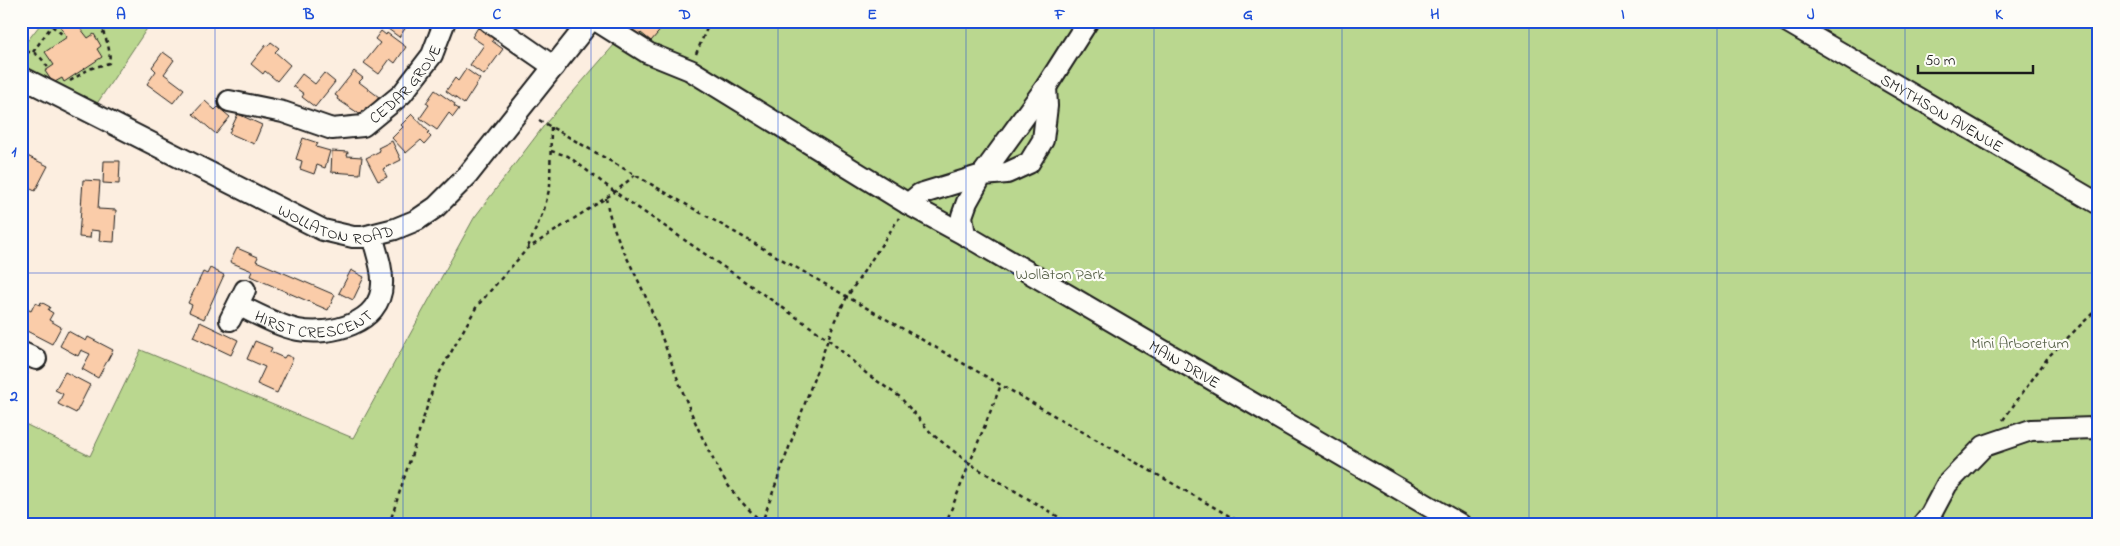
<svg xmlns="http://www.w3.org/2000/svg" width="2120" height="546" viewBox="0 0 2120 546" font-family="'Indie Flower',sans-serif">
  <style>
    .green { fill: #bad78f; stroke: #6b7a56 }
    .building { fill: #facca9; stroke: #1c1c1c }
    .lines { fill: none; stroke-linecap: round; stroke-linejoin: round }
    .minor-casing { stroke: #1c1c1c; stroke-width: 24 }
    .path { stroke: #1c1c1c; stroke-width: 2.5; stroke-dasharray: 4 4; stroke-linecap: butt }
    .minor { stroke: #fdfcf7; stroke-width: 20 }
    .grid { fill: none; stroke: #1d4ed8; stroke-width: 1; stroke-opacity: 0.55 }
    .labels { text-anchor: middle; stroke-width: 4.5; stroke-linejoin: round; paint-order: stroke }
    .street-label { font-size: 16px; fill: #1c1c1c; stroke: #fdfcf7 }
    .park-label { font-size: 16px; fill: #535d44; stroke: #fdfcf7 }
    .neatline { fill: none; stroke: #1d4ed8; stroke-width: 2 }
    .grid-label { font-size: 16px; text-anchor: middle; font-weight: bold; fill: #1d4ed8 }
  </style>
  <rect width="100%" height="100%" fill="#fceee0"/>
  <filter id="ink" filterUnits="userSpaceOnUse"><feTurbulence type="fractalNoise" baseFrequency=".02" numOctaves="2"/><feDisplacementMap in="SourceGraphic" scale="10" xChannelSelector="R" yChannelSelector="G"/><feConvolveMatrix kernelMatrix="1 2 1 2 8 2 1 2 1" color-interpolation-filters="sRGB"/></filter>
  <g filter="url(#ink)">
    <!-- green -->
    <g class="green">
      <path d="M43,21H152L96,105L21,67V49Z"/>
      <path d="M635,21H2099V525H21V422L90,456L141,350L353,438L474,218L546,123Z"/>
    </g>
    <!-- building -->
    <g class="building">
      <path d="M62,21H93L81,29L88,38L94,34L101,46L97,49L102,57L64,82L62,78L53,83L45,71L54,65L45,52L67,37L58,23Z"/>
      <path d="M388,21H418L415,25L410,22L399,37L384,26Z"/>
      <path d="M640,21H659L664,26L651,41L641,33L636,38L630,33Z"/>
      <path d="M479,26L495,37L492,41L503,49L484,75L470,65L484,45L472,37Z"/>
      <path d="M381,31L386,35L387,33L406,47L395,63L390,59L379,74L364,63L380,43L375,39Z"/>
      <path d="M271,42L279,48L275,52L290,65L277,81L265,71L263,74L251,64L266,45L268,46Z"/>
      <path d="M163,52L174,60L164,74L184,89L173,103L147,84L156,71L152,67Z"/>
      <path d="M466,69L480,79L464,104L446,91L455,78L458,81Z"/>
      <path d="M354,71L363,78L359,82L379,97L369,110L366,107L361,115L337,99L338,97L335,95Z"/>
      <path d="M324,73L335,82L315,107L302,97L304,94L293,86L302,74L315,84Z"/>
      <path d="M435,90L455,104L454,106L459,109L453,117L449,113L437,130L420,118L429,105L426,103Z"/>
      <path d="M205,101L215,110L218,107L230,117L216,134L193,114Z"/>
      <path d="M238,114L262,125L254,144L229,133Z"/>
      <path d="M412,114L429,132L427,133L431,137L425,144L421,140L406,153L392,138L403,127L401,125Z"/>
      <path d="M303,138L318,143L316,147L330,151L325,168L317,165L314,174L300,169L302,161L296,159Z"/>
      <path d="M392,141L401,160L383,169L387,177L378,181L366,158L380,151L378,148Z"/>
      <path d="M332,151L348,152L347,156L362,157L360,174L331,172Z"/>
      <path d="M21,153L48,166L35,191L21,184Z"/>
      <path d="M104,161H120L119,184L103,183Z"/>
      <path d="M83,180L100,181L98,209L116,210L114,242L99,241L100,231L91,230L90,238L79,237Z"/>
      <path d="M237,248L258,257L256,261L335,295L328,310L250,276L252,271L230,262Z"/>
      <path d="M210,268L224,275L204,319L189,312L192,305L188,303L203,272L207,274Z"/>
      <path d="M351,270L364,277L353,300L339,293Z"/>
      <path d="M41,302L50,307L48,310L53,313L49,320L61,327L52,344L21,328V306L31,311L35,303L40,305Z"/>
      <path d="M200,322L238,340L231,355L193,337Z"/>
      <path d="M68,331L86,341L88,337L113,350L98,378L82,369L90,354L81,350L78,356L60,346Z"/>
      <path d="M255,341L272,348L270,352L284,358L286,355L293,358L277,393L257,384L265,367L247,359Z"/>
      <path d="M21,370L28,373L21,385Z"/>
      <path d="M65,372L90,385L76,413L58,404L63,394L55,390Z"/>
    </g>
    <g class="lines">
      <defs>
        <g id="minor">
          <path d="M488,21L554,67"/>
          <path id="s1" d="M597,21L648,53L690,70L908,204L965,235L1461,525"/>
          <path id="s2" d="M1786,21L2099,204"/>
          <path id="s3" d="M21,77L323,230L353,237H363L395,229L417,220L436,207L467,176L590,21"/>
          <path id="s4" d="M229,101L283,112L332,129L363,126L402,94L432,55L445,21"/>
          <path d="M908,204L920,194L982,175L1046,87L1088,21"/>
          <path d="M965,235L962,216L967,202L982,175L1007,173L1029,163L1043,140L1047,106L1046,87"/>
          <path id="s5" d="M238,305C257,314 278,326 298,330C330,336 381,324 382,284C383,268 376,251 372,235"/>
          <path d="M230,320L245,290"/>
          <path d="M21,352L36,359"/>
          <path d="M1922,525L1931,514L1947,484L1984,446L2031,430L2094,428L2099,430"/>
        </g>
      </defs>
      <!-- minor casing -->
      <use href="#minor" class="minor-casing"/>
      <!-- path -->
      <g class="path">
        <path d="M52,26L62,34L65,33"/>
        <path d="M33,52L55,21"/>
        <path d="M696,54L710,21"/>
        <path d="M22,60L28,52C39,52 43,61 49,69"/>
        <path d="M70,81L89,69L109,63C112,50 104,32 97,21"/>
        <path d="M539,120L1245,525"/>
        <path d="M551,151L568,156L615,192L828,339L867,374L900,397L932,434L970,464L1072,525"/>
        <path d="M606,198C612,236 632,264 647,300C673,362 692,428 728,485C738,500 752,512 764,525"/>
        <path d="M528,247L544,210L550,186L551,126"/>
        <path d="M2003,420L2049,356L2099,307"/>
        <path d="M389,525L436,379L477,306L527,249L615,192L635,175"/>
        <path d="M761,525L835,320L847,297L899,218"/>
        <path d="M945,525L1001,385"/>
      </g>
      <!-- minor -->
      <use href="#minor" class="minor"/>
    </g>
  </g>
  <!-- grid -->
  <path class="grid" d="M215,21V525M403,21V525M591,21V525M778,21V525M966,21V525M1154,21V525M1342,21V525M1529,21V525M1717,21V525M1905,21V525M21,273H2099"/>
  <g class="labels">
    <!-- street labels -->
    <g class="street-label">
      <text dy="6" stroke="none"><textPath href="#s4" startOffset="198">CEDAR GROVE</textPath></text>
      <text dy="6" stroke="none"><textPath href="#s2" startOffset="181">SMYTHSON AVENUE</textPath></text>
      <text dy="6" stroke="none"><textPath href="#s3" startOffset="350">WOLLATON ROAD</textPath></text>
      <text dy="6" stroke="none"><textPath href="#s5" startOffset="81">HIRST CRESCENT</textPath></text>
      <text dy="6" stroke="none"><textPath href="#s1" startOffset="681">MAIN DRIVE</textPath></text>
    </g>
    <!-- park labels -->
    <g class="park-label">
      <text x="1060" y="279">Wollaton Park</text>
      <text x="2020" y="348">Mini Arboretum</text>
    </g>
  </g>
  <!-- margin -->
  <rect width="2120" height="546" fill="none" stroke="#fdfcf7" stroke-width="55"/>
  <!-- scale -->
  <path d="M1918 65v8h115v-8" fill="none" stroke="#1c1c1c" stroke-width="2.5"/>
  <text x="1925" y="65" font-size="15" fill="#1c1c1c" stroke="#fdfcf7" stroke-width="4" paint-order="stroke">50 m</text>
  <rect x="28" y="28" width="2064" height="490" class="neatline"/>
  <g class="grid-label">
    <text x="121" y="19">A</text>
    <text x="309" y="19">B</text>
    <text x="497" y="19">C</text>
    <text x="685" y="19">D</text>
    <text x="872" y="19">E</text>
    <text x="1060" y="19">F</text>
    <text x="1248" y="19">G</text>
    <text x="1435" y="19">H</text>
    <text x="1623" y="19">I</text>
    <text x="1811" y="19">J</text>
    <text x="1999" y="19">K</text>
    <text x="14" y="156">1</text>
    <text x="14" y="401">2</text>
  </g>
</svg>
